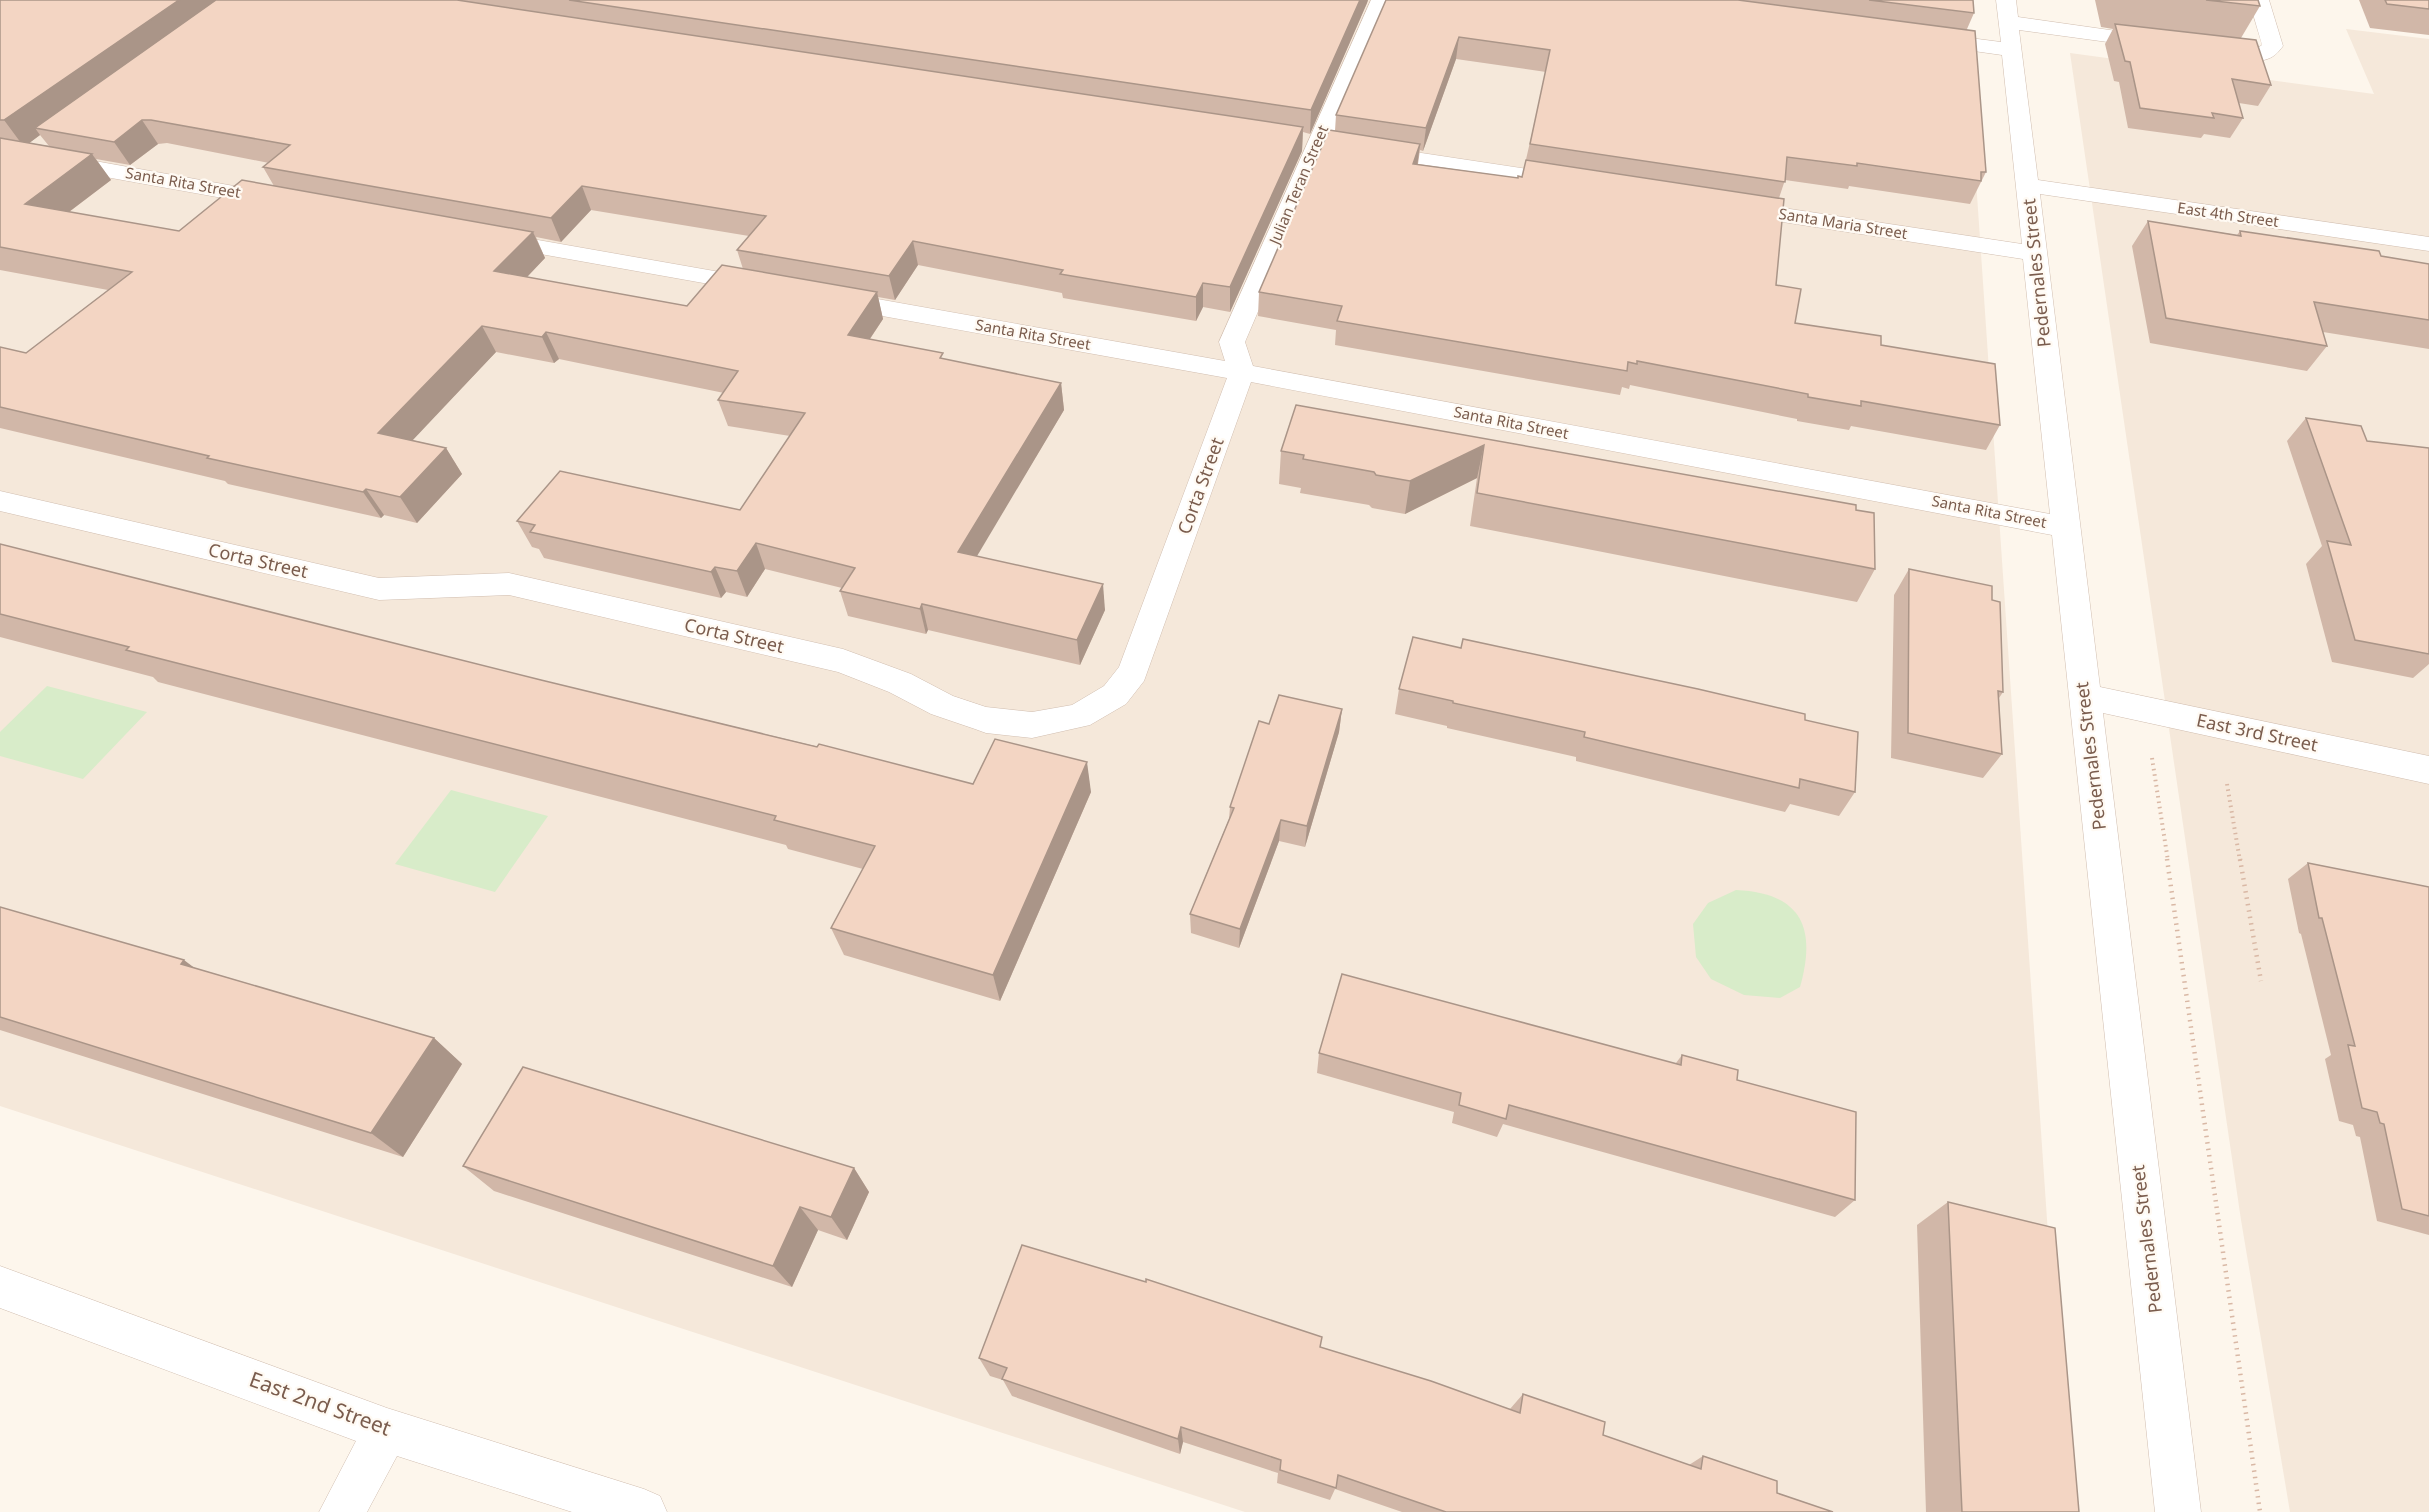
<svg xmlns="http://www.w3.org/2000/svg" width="2429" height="1512" viewBox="0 0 2429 1512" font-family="'Noto Sans',sans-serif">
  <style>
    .residential { fill: #f5e8da }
    .green { fill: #d8ecc9 }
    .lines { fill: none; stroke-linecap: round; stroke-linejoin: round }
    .minor-casing { stroke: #d1beb0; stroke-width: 1 }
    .path-far1 { stroke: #d9b8a5; stroke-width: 4; stroke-dasharray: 1.5 4; stroke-linecap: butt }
    .path { stroke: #d9b8a5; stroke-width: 4.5; stroke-dasharray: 1.5 5; stroke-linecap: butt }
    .minor { fill: #fff; fill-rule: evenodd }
    .wall { fill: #d1b7a8; fill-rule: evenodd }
    .shaded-wall { fill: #aa9588 }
    .building { fill: #f3d5c3; stroke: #aa9588; stroke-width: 1.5 }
    .labels { text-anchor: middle; stroke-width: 4.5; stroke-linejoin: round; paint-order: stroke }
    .far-street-label { font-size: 15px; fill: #7a5c4d; stroke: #fffaf3 }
    .street-label { font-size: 18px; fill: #7a5c4d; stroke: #fffaf3 }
    .near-street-label { font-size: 21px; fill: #7a5c4d; stroke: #fffaf3 }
  </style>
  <rect width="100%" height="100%" fill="#fdf6ec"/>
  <!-- residential -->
  <g class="residential">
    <path d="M0,0H1507L1968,63L2067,1512H1245L0,1106Z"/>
    <path d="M2346,29L2429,39V1512H2290L2241,1220L2070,53L2374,94Z"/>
  </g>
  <!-- green -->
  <g class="green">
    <path d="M47,686L147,712L83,779L0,756V732Z"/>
    <path d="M451,790L548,816L495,892L395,864Z"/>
    <path d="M1736,890C1801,893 1817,927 1800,987L1780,998L1744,995L1711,979L1696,957L1693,924L1708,903Z"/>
  </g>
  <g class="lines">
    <defs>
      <g id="minor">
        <path d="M1371,0H1391L1245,342L1253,366L2050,514L2023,259L1737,215L1729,213L1725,208L1729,203L1737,201L2022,244L2002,55L1931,45L1924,43L1921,39L1924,35L1931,33L2001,42L1996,0H2016L2018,17L2152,36L2159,38L2162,42L2159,46L2152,48L2019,30L2038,180L2429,237V251L2040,194L2100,687L2429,756V784L2103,713L2201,1512H2155L2052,535L1251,382L1144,681L1126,704L1090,725L1032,738L986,733L975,729L931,714L889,692L838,672L509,595L379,600L0,511V491L379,578L509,573L843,649L911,674L953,696L986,707L1032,712L1072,705L1104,686L1119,667L1227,378L838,308L829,305L826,300L829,295L838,292L1225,361L1219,342Z"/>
        <path d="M2249,0H2269L2283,46C2278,53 2273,58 2264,60L2208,53L2205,49L2208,45L2215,43L2259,47L2262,45Z"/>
        <path d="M0,144L273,193L281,195L285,200L281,205L273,207L0,158Z"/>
        <path d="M1375,146L1567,175L1575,177L1578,182L1575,187L1567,189L1367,158L1364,153L1367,148Z"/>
        <path d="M498,233L754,278L763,280L766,285L763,290L754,292L490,245L486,240L490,235Z"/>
        <path d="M0,1266L387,1408L644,1489L660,1496L667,1512H572L397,1456L367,1512H319L356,1441L0,1308Z"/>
      </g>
    </defs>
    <!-- minor casing -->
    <use href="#minor" class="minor-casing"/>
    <!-- path-far1 -->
    <g class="path-far1">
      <path d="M2152,758L2168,861"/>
      <path d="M2227,784L2240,861"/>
    </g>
    <!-- path -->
    <g class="path">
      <path d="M2167,859L2260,1512"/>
      <path d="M2240,859L2261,981"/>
    </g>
    <!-- minor -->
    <use href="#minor" class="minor"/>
  </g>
  <!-- wall -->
  <g class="wall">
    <path d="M0,0H1368L1367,3L1310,134L1303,132L1302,151L1230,312L1203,307L1196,321L1063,298L1062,293L918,265L895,300L878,297L883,319L870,339L944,359L1061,383L1064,410L976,556L1105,610L1080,665L928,630L926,634L848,616L840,591L842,588L765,569L747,597L726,592L721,598L544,558L539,549L532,547L517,521L740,510L790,436L728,426L718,400L724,393L559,359L554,363L496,352L412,440L446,448L462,474L417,523L384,515L381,518L228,484L225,481L0,428V347L26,353L108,290L0,270ZM40,135L49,146L29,143ZM167,143L269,163L263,167L274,186L179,231L69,212L111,180L96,159L130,165L158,144ZM591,210L749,236L737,250L743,269L687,306L527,277L545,258L536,237L561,242Z"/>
    <path d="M1386,0H1973L1974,13L1967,29L1986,172L1970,204L1849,186L1848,189L1785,180L1779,198L1776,285L1795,323L1881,345L2000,425L1986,450L1851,426L1849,430L1797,421V419L1630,385L1629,389L1622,387L1620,395L1335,345L1336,330L1258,316L1259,292L1335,131L1336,115ZM1456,59L1546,72L1522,177L1518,178L1418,164L1420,150L1423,151Z"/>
    <path d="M2095,0H2258L2260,6L2241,38L2271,85L2258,106L2239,103L2243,118L2230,138L2204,134L2201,138L2128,128L2119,82L2114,81L2105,44L2113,29L2101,27Z"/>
    <path d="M2359,0H2429V35L2370,28Z"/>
    <path d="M2148,221L2237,235L2240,231L2381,256L2429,264V349L2323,332L2327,346L2307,371L2150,343L2132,246Z"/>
    <path d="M1296,405L1856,510L1875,569L1857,602L1470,526L1477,478L1405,514L1372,508L1369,505L1300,493L1301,488L1279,484L1281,451Z"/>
    <path d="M2306,418L2367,441L2429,448V664L2413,678L2332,662L2306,564L2322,546L2287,441Z"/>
    <path d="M0,544L541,680L973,784L1091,792L1000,1001L844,955L831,928L863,869L788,849L786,845L158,682L153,677L0,637Z"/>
    <path d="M1909,569L1992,600L2003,692L1999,698L2002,754L1983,778L1891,758L1894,595Z"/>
    <path d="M1399,689L1805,720L1855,792L1839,816L1790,804L1785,812L1576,761V757L1447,728V726L1395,714Z"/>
    <path d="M1342,709L1339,732L1305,847L1279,841L1239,948L1191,933L1190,914L1229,819L1230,807L1269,724Z"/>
    <path d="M2308,863L2429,887V1235L2377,1221L2360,1137L2356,1136L2353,1125L2339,1121L2325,1059L2331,1055L2301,934L2299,933L2288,879Z"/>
    <path d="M0,907L195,968L434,1038L462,1064L403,1157L0,1030Z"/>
    <path d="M1319,1053L1676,1063L1682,1055L1737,1080L1855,1200L1835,1217L1503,1124L1497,1137L1452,1123L1454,1112L1317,1073Z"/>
    <path d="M463,1166L854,1168L869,1192L847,1240L818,1230L792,1287L494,1191Z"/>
    <path d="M1948,1202L2079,1512H1926L1917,1225Z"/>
    <path d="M1320,1347L1510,1409L1523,1394L1603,1435L1689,1465L1703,1456L1777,1493L1833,1512H1402L1335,1489L1330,1500L1277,1483L1278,1473L1183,1442L1180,1454L1012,1396L1003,1380L990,1376L979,1358Z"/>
  </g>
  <!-- shaded-wall -->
  <g class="shaded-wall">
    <path d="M179,0H222L35,128L40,135L24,147L4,120Z"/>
    <path d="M1360,0H1368L1367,3L1310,134L1311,110Z"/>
    <path d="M1459,37L1456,59L1423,151L1426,128Z"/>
    <path d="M142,120L158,144L130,165L114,142Z"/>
    <path d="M1303,127L1302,151L1230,312V287Z"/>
    <path d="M1420,144L1417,168L1413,164Z"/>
    <path d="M92,154L111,180L45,230L25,204Z"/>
    <path d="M582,186L591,210L561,242L551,218Z"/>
    <path d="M533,232L545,258L507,298L494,271Z"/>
    <path d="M913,241L918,265L895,300L889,276Z"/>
    <path d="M1203,283V307L1196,321V297Z"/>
    <path d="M877,292L883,319L855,361L848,335Z"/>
    <path d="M482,326L496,352L395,459L378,433Z"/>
    <path d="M546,332L559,359L554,363L542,337Z"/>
    <path d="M1061,383L1064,410L964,578L958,552Z"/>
    <path d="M1484,445L1477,478L1405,514L1410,481Z"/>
    <path d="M446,448L462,474L417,523L400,497Z"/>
    <path d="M366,489L384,515L381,518L363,492Z"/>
    <path d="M756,543L765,569L747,597L737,571Z"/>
    <path d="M715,567L726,592L721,598L711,572Z"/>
    <path d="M1103,584L1105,610L1080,665L1077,640Z"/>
    <path d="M922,604L928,630L926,634L920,609Z"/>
    <path d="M1342,709L1339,732L1305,847L1307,826Z"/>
    <path d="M1087,762L1091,792L1000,1001L993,975Z"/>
    <path d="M1281,820L1279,841L1239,948L1240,929Z"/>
    <path d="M184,960L221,988L181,964Z"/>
    <path d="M434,1038L462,1064L403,1157L371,1133Z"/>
    <path d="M854,1168L869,1192L847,1240L831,1217Z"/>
    <path d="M800,1207L818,1230L792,1287L773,1266Z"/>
    <path d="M1181,1427L1183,1442L1180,1454L1178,1439Z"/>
  </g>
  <!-- building -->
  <g class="building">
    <path d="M0,0H179L4,120H0Z"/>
    <path d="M216,0H457L1303,127L1230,287L1203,283L1196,297L1060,274L1063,270L913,241L889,276L737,250L766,216L582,186L551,218L263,167L290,145L151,120H142L114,142L35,128Z"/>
    <path d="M569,0H1360L1311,110Z"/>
    <path d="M1386,0H1738L1975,31L1986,172H1981V181L1857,163V166L1787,157L1785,182L1530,144L1550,50L1459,37L1426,128L1336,115Z"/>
    <path d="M1869,0H1973L1974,13Z"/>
    <path d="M2206,0H2258L2260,6Z"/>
    <path d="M2385,0H2429V9L2387,4Z"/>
    <path d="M2115,24L2256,40L2271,85L2232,79L2243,118L2212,113L2214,118L2140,108L2130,62L2125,61Z"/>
    <path d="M1329,130L1420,144L1413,164L1518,178V176L1522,177L1526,160L1784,199L1776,285L1801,289L1795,323L1881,336V345L1995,364L2000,425L1861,401V406L1808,397V394L1637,361V364L1628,362L1627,371L1337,321L1342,306L1259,292Z"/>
    <path d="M0,138L92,154L25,204L179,231L242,180L533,232L494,271L687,306L722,265L877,292L848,335L943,353L940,358L1061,383L958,552L1103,584L1077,640L922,604L920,609L840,591L855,568L756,543L737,571L715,567L711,572L530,532L535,525L517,521L560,471L740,510L805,413L718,400L738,371L546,332L542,337L482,326L378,433L446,448L400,497L366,489L363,492L207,458L209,456L0,407V347L26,353L132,272L0,247Z"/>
    <path d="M2148,221L2241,236L2240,231L2379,251L2381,256L2429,264V320L2314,302L2327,346L2166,318Z"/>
    <path d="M1296,405L1856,505V510L1874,513L1875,569L1477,493L1484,445L1410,481L1376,475L1374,472L1303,459L1304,455L1281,451Z"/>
    <path d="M2306,418L2361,426L2367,441L2429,448V654L2355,640L2327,541L2351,545Z"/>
    <path d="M0,544L541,680L817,747L819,744L973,784L995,739L1087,762L993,975L831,928L875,846L774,820L776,816L126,650L129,647L0,614Z"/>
    <path d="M1909,569L1992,586V600L2000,602L2003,692L1998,691L2002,754L1908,733Z"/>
    <path d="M1413,637L1461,648L1463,639L1698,689L1805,714V720L1858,732L1855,792L1800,779L1799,788L1584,737L1585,732L1453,703V701L1399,689Z"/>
    <path d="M1279,695L1342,709L1307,826L1281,820L1240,929L1190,914L1234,808L1230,807L1259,721L1269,724Z"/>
    <path d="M2308,863L2429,887V1216L2402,1209L2384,1124L2380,1123L2377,1112L2362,1108L2348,1045L2355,1046L2322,918H2319Z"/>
    <path d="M0,907L184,960L181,964L434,1038L371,1133L0,1017Z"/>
    <path d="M1342,974L1681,1065L1682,1055L1738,1070L1737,1080L1856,1112L1855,1200L1509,1105L1506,1119L1459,1105L1461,1093L1319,1053Z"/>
    <path d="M523,1067L854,1168L831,1217L800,1207L773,1266L463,1166Z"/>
    <path d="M1948,1202L2055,1228L2079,1512H1962Z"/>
    <path d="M1022,1245L1146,1282V1279L1322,1337L1320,1347L1431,1381L1520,1413L1523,1394L1605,1422L1603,1435L1701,1469L1703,1456L1777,1481V1493L1833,1512H1446L1338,1475L1336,1488L1280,1470L1281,1460L1181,1427L1178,1439L1002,1379L1007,1368L979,1358Z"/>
  </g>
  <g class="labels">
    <!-- far-street labels -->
    <g class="far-street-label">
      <text transform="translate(183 183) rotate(10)" y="5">Santa Rita Street</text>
      <text transform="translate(1299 185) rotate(-67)" y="5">Julian Teran Street</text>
      <text transform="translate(2228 215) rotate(8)" y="5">East 4th Street</text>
      <text transform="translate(1843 224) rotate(9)" y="5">Santa Maria Street</text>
      <text transform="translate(1033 335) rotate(10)" y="5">Santa Rita Street</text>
      <text transform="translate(1511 423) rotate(11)" y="5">Santa Rita Street</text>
      <text transform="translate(1989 512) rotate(11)" y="5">Santa Rita Street</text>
    </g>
    <!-- street labels -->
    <g class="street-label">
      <text transform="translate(2037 273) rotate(-96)" y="6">Pedernales Street</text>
      <text transform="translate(1201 486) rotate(-70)" y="6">Corta Street</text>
      <text transform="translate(258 561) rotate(13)" y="6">Corta Street</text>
      <text transform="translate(734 636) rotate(13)" y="6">Corta Street</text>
      <text transform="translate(2257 733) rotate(12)" y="6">East 3rd Street</text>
      <text transform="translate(2091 756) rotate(-97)" y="6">Pedernales Street</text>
      <text transform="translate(2147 1239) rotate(-97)" y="6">Pedernales Street</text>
    </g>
    <!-- near-street labels -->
    <g class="near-street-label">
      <text transform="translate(320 1404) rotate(20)" y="7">East 2nd Street</text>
    </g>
  </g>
</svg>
